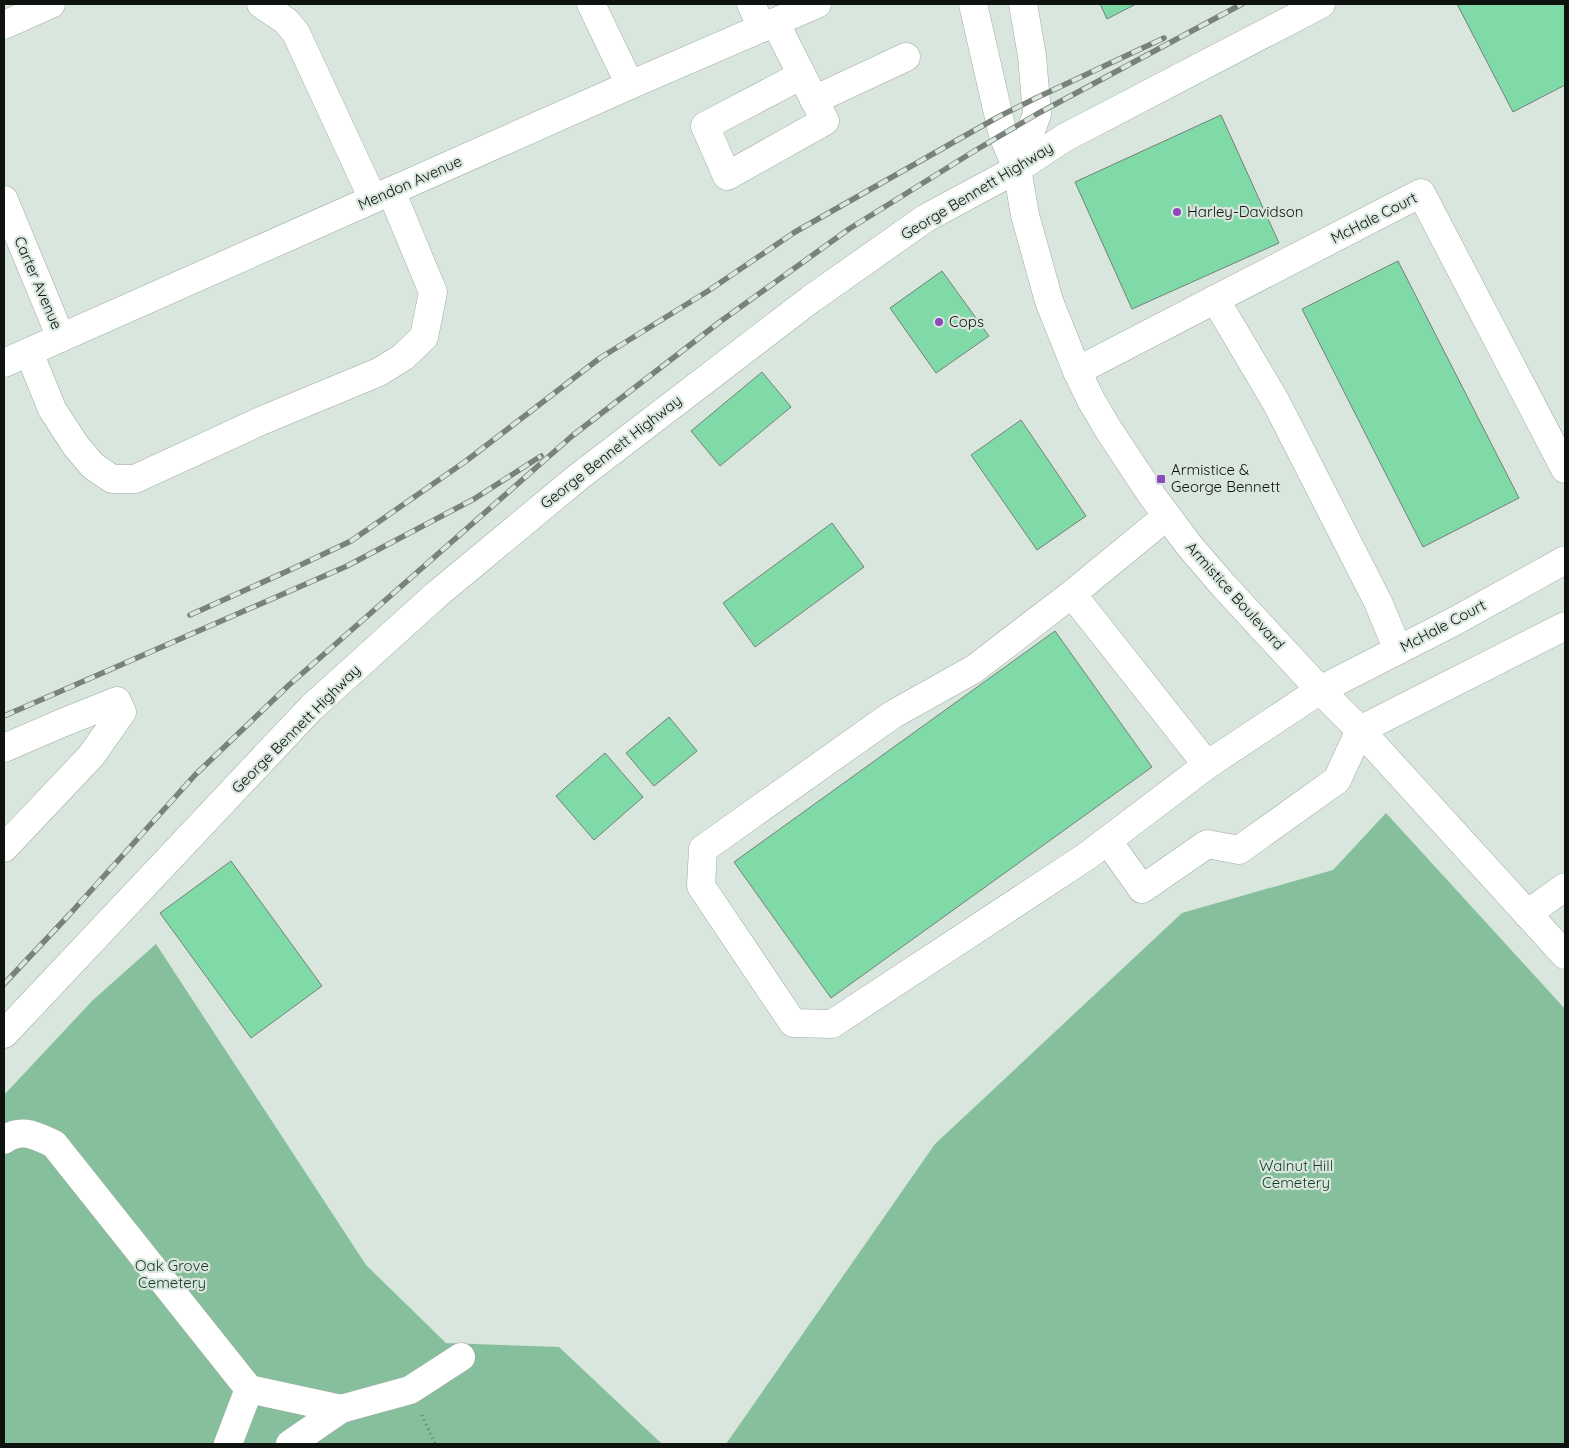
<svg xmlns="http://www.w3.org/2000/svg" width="1569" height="1448" viewBox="0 0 1569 1448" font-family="Quicksand,sans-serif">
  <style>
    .green { fill: #85bf9c }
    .building { fill: #7fdaa7; stroke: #748078 }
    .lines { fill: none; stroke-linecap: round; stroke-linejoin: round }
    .minor-casing { stroke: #9faba3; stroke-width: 29 }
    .major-casing { stroke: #9faba3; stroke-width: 29 }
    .path { stroke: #6b736e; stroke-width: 3; stroke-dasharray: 1 4; stroke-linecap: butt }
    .minor { stroke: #fff; stroke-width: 28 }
    .major { stroke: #fff; stroke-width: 28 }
    .rail-casing { stroke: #79817b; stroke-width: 5.5 }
    .rail { stroke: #d9e6dd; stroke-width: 4; stroke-dasharray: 11; stroke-linecap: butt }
    .poi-dot { fill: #8b49bd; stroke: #d9e6dd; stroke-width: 2 }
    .labels { text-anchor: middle; stroke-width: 4.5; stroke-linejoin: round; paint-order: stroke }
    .street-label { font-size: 15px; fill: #0f1310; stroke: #d9e6dd }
    .poi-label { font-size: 15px; fill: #0f1310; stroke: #d9e6dd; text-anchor: start }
    .park-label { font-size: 15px; fill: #143b27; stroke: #d9e6dd }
  </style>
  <rect width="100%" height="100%" fill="#d9e6dd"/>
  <!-- green -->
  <g class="green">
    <path d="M1386,813L1565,1009V1444H726L935,1144L1182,913L1333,870Z"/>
    <path d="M156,944L366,1265L446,1343L559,1347L662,1444H4V1095L93,1000Z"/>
  </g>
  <!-- building -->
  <g class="building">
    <path d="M1100,4H1136L1107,19Z"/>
    <path d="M1457,4H1565V85L1513,112Z"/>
    <path d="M1221,115L1279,243L1132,309L1075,182Z"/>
    <path d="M1398,261L1519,498L1423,547L1302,309Z"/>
    <path d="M942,271L989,336L936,373L890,308Z"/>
    <path d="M762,372L791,407L720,466L691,431Z"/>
    <path d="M1021,420L1086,516L1037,550L971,455Z"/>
    <path d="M832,523L864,567L755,647L723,603Z"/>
    <path d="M1055,631L1152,767L831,998L734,862Z"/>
    <path d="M669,717L697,751L654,786L626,753Z"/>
    <path d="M605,753L643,797L594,840L556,796Z"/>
    <path d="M231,861L322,986L251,1038L160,913Z"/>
  </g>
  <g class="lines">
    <defs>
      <g id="minor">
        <path d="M261,4L286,21L296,33L373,199"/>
        <path d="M591,4L630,85"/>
        <path d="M751,4L762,28"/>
        <path d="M775,22L825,121L727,176L705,126L802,75"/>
        <path d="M4,25L51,4"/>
        <path d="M814,100L906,57"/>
        <path d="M4,200L61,338"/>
        <path d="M1215,299L1276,402L1378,602L1398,650"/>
        <path d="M29,352L52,409L76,446L93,466L112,479H135L263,420L379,372L403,357L424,337L433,292L391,191"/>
        <path d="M4,363L630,85L817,4"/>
        <path d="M1077,371L1421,193L1565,469"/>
        <path d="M1167,516L1072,594L1207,765L1320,690L1455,621L1565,560"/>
        <path d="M1072,594L974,669L892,715L703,849L701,886L793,1023L832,1024L1087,856L1207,765"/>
        <path d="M4,748L62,723L117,701L122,712L91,756L4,848"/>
        <path d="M1108,841L1142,889L1207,844L1239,850L1337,780L1360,730L1565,626"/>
        <path d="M1527,914L1565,887"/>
        <path d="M4,1140C21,1127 36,1136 54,1144L249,1389L341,1409L290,1444"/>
        <path d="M341,1409L410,1390L461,1357"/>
        <path d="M228,1444L249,1389"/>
      </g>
      <g id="major">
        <path d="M973,4L1003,135L1017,169L1025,215L1049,301L1077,371L1091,400L1108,429L1153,497L1188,544L1223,585L1320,690L1360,730L1565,955"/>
        <path d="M1017,169L1037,114L1032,56L1023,4"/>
        <path d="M4,1034L311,708L436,595L577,478L811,299L926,218L1017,169L1064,138L1321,4"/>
      </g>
    </defs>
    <!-- minor casing -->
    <use href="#minor" class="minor-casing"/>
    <!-- major casing -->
    <use href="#major" class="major-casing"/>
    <!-- path -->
    <path class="path" d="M422,1415L435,1444"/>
    <!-- minor -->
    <use href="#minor" class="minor"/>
    <!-- major -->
    <use href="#major" class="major"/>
    <defs>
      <g id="rail">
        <path d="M190,615L292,569L351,541L466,461L600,358L708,291L795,232L998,117L1036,98L1164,38"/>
        <path d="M4,716L347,566L474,499L541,456"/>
        <path d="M4,984L69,915L195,775L289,685L572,436L721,321L849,229L976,150L1037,114L1242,4"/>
      </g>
    </defs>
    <!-- rail casing -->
    <use href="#rail" class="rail-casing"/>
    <!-- rail -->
    <use href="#rail" class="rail"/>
  </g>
  <!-- markers -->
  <g class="poi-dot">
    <circle cx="1177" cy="212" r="5"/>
    <circle cx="939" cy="322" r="5"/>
    <rect x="1156" y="474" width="10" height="10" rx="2.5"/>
  </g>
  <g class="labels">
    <!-- street labels -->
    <g class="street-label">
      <text transform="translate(410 183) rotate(-24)" y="5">Mendon Avenue</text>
      <text transform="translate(977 191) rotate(-31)" y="5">George Bennett Highway</text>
      <text transform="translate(1374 218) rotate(-27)" y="5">McHale Court</text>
      <text transform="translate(38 283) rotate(67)" y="5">Carter Avenue</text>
      <text transform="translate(611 452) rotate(-38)" y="5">George Bennett Highway</text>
      <text transform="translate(1235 596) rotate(48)" y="5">Armistice Boulevard</text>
      <text transform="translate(1443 626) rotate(-28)" y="5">McHale Court</text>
      <text transform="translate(296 729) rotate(-45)" y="5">George Bennett Highway</text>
    </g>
    <!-- poi labels -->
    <g class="poi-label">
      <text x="1187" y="217">Harley-Davidson</text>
      <text x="949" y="327">Cops</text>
      <text x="1171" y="475">Armistice &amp;<tspan x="1171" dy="17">George Bennett</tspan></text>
    </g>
    <!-- park labels -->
    <g class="park-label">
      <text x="1296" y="1171">Walnut Hill<tspan x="1296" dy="17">Cemetery</tspan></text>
      <text x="172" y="1271">Oak Grove<tspan x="172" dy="17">Cemetery</tspan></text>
    </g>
  </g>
  <!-- border -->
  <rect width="1569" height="1448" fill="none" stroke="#0f1310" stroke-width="10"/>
</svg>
